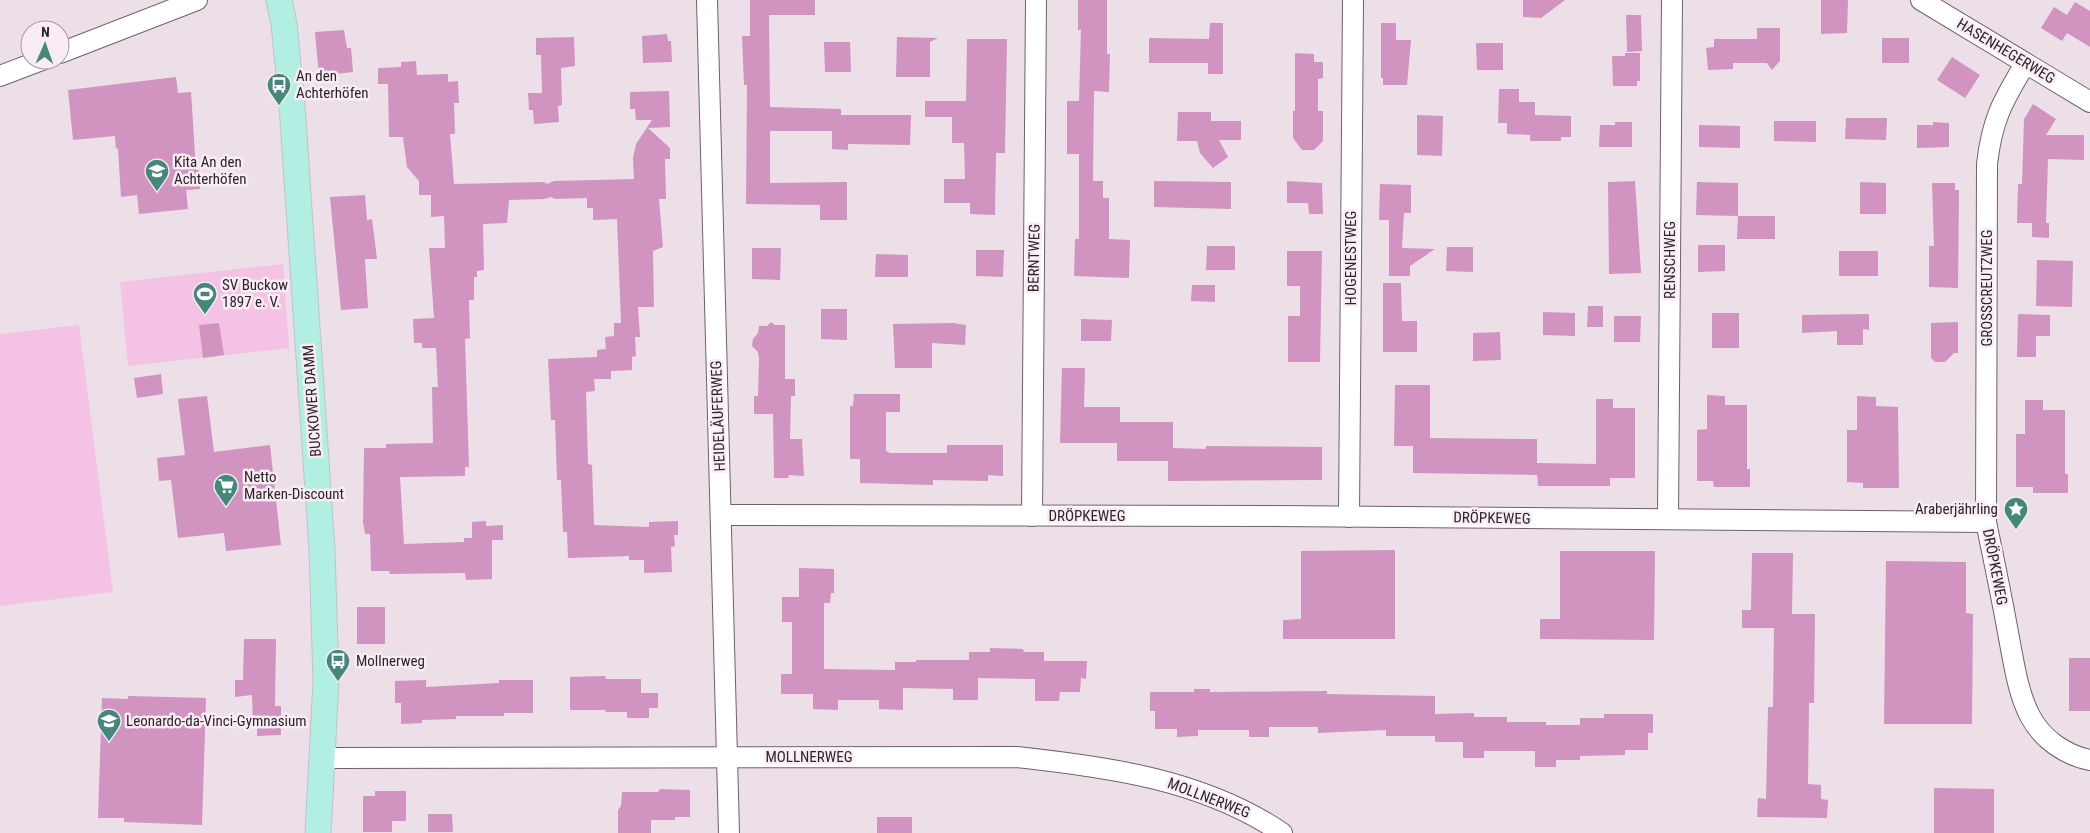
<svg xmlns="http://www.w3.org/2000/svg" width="2090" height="833" viewBox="0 0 2090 833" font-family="'Roboto Condensed',sans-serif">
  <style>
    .green { fill: #f4c2e5 }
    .building { fill: #d193bf }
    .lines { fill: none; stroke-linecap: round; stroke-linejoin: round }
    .minor-casing { stroke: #6e626a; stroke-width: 22 }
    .major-casing { stroke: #c3c2c3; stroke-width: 27 }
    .minor { stroke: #fff; stroke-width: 20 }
    .major { stroke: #b2efe3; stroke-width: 25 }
    .labels { text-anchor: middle; stroke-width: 5; stroke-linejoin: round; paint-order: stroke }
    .street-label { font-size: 15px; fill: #2a2529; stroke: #faecf5 }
    .poi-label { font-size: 15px; fill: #2a2529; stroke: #faecf5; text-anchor: start }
  </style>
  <rect width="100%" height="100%" fill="#ecdfe8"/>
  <!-- green -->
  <g class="green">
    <path d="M283,264L289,348L128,366L120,282Z"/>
    <path d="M79,325L113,592L0,606V334Z"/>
  </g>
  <!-- building -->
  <g class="building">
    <path d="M750,0H815V15H769L770,107L841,109V115H911L910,145L848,144V150L832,149V131H770V183L847,182V220H820V205L746,204L747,85H744L742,36H750Z"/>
    <path d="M1078,0H1107V54H1110L1109,92L1094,91L1093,181H1103V198H1109V239L1130,240L1129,278L1074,276L1075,239H1079V154H1067V101H1079L1081,30H1078Z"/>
    <path d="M1523,0H1565L1541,18L1523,17Z"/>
    <path d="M1821,0H1848L1847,33L1821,34Z"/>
    <path d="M2075,2L2090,11V47L2067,33L2062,41L2041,28L2054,7L2067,15Z"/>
    <path d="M1626,15H1641L1642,51L1627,52Z"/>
    <path d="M1210,23H1223V74H1208V63H1149V38L1209,39Z"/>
    <path d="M1381,23H1396V40H1411L1407,85H1383V78H1381Z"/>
    <path d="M1757,28H1780V61L1772,70L1767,63H1733V69L1708,70L1706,48L1714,47V39H1757Z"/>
    <path d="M344,30L347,48H351L353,72L319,76L315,32Z"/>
    <path d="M667,34L668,41H671L672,62L643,63L642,36Z"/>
    <path d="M574,37L575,66L561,68L562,105L558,106L559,122L534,124L533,110H529L528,93H542L541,55H536V38Z"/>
    <path d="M897,37L938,38L930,42V77H896Z"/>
    <rect x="1882" y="38" width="27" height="25"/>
    <path d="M967,39H1007L1005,153H996L995,215L970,214V203H944V179H965L964,143H952V117H925V101H966Z"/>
    <path d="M824,42H850L851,72H825Z"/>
    <path d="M1476,43H1503V70H1477Z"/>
    <path d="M1295,53L1314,54V62H1323V78L1318,79V111H1323V141L1314,150H1302L1293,138V111H1295Z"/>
    <path d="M1625,53H1640V81H1637V86H1613L1612,56H1625Z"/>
    <path d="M1952,57L1980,75L1965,98L1937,80Z"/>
    <path d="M416,61L417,75L448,74V82L458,81L459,103H454L455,134H450L454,184L544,182L547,184L554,181L634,179L633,158L636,144L652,120H636L635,109H630V92L669,91L670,127L648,128L670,148V159H665L666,199H659L663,247L653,251L654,307H638L640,337H635L636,356L632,357V370L611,371V379H594L595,391L586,392L588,464L592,465L594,525L649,527V522L678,521V535H674L675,546L671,547L672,572L644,573V560H629V556L568,558L567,532H563L561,480H557L555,420H551L548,359L597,357V350L606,349L605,337L614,336V323H621L617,219L593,220V208H587V198L555,199L551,197L544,199L509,200L507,223L483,224L484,270L477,271V277H474V300H469L470,338L465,339L469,467H465V476L400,477L404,544L464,542V538H472V522L486,521V526L503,525V540H492V579L466,580L465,573L390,574L389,571H371L370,534H365L363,522L364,448H386V444L433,443L432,387H438L436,348H422V343H414L413,319L434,318L429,248H445L444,216L431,217V195H419V181L407,167L403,137H389L388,84H378V68L401,67V62Z"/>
    <path d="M176,77L178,93L191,92L196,170H199L200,189L186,190L188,209L139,214L137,195L121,197L118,148L116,149L115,136L73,140L68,90Z"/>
    <path d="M1499,89H1519V102H1535V115L1571,116V137H1561V141H1530V135L1507,134V123H1498Z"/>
    <path d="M2033,104L2056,119L2046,135H2084V160L2048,159L2046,223H2049V238L2032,237V223H2017L2018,184H2022L2024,119Z"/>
    <path d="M1178,112H1211V121H1241V140H1219L1228,157L1213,168L1200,153L1197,141H1177Z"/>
    <path d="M1417,115L1443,116L1442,156L1417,155Z"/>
    <path d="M1846,118H1887L1886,140L1845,139Z"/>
    <path d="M1774,121H1816V142L1774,141Z"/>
    <path d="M1615,122H1632V147H1599L1600,125H1615Z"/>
    <path d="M1933,122L1949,123V147L1917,148V125H1933Z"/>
    <path d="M1699,125L1740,126V148L1699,147Z"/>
    <path d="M1154,181L1231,182V209L1154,207Z"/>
    <path d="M1287,181L1322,183L1323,214H1309L1308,203H1287Z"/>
    <path d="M1635,181L1641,273L1609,274L1608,182Z"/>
    <path d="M1697,182L1738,183V216L1696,215Z"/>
    <path d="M1860,182L1886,183V214H1860Z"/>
    <path d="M1932,183H1955V190H1959L1958,288L1929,287V246H1934Z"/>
    <path d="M1380,184L1411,185V213H1404L1402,248L1435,249L1410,266V276H1389V220H1379Z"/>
    <path d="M365,195L367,220L372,219L377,259H365L368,308L341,310L330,197Z"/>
    <path d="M1738,216H1775V239H1737Z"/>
    <path d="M1698,245H1725V271L1698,272Z"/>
    <path d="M1207,246H1235V270H1206Z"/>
    <path d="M1447,247H1473V272L1446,271Z"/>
    <path d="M752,248H781L780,280L752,279Z"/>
    <path d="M976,250H1004L1003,277L976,276Z"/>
    <path d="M1287,251H1322L1320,362H1288V316H1300V286H1287Z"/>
    <rect x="1839" y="251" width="39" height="25"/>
    <path d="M876,254L908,255V277H875Z"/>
    <path d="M2037,260L2073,261L2072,307L2036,306Z"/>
    <path d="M1383,283H1401L1402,321H1417V352H1383Z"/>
    <path d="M1192,285H1215V302L1191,301Z"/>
    <path d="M1588,306H1603V327H1587Z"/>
    <path d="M821,309H847V340L821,339Z"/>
    <path d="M1543,312L1575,313V336L1543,335Z"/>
    <rect x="1712" y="313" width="27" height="35"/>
    <path d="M1869,314V330L1863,329V345H1837V331L1802,333V315Z"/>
    <path d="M2018,314L2050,315V336H2036V357H2017Z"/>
    <path d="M1614,316H1641L1640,342H1614Z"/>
    <path d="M1081,319L1112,320L1111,341H1081Z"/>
    <path d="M771,322L775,325H785V379H795V396H791L790,439H802L804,476L789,475L788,478H774L773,414H754V396H758L759,359L758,352L752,346L753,339L758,333L759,326H767Z"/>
    <path d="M1958,322V353H1954L1945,362H1935L1931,358V323Z"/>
    <path d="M219,323L224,355L203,358L199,325Z"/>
    <path d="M953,323L966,325L965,345L932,343V368H895L893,324Z"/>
    <path d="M1500,332L1501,360L1473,361V333Z"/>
    <path d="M1062,368H1085L1084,407H1120V422H1173V448L1206,449V446L1322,447V480L1168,481V461H1117V443H1060Z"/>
    <path d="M161,374L163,394L137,398L134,378Z"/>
    <path d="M1395,385H1430V438L1537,439V463L1596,464V399H1613V408H1635V478H1610V486H1538L1537,473V475L1413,473V446H1394Z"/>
    <path d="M854,394H900V412H886V451L890,453H947V445H1003V476L988,475V481L933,480V485L860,483V459H850V406H853Z"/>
    <path d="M1707,395L1725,396V405H1747V469H1750V487H1714L1713,481H1697V430L1707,429Z"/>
    <path d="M207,396L214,452L270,445L281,545L226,551L224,533L178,538L171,480L159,481L157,458L185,455L178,399Z"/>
    <path d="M1857,396L1876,397V406L1898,407L1899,488H1863V483L1847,482V430H1857Z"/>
    <path d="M2025,400H2043V410H2065V474H2068V493H2033V487H2016V434H2025Z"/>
    <path d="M1395,550V639H1283V620L1301,619V551Z"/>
    <path d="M1560,551H1655L1654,640L1540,639V619H1560Z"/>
    <path d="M1752,553H1793L1792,614H1815L1814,703H1809L1808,784L1821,785V799L1828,800L1827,818L1757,817L1758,798L1766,799L1768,707H1773L1774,628H1742V610H1751Z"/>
    <path d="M1886,561L1966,562V613L1973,614L1972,724H1884Z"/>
    <path d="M799,568L834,569V593H831L830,603H824V669L895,670V662H916V660H969V652H990V648L1023,649L1024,652H1044V661H1087L1086,679L1081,678L1080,692H1060L1059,701H1035V679L978,678V700H953V689L903,688V710L879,709V700H838V710L813,709V694H781V674H792V622H782V597H799Z"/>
    <rect x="357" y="607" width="28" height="37"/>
    <path d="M244,639H276L275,706H281V735L257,736V725L253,726L252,695L235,697V680H243Z"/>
    <rect x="2069" y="658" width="21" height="53"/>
    <path d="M605,676L606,679H641V693H658V708H649V718H627V712H606L605,710H570V677Z"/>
    <path d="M426,680V687L499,683V680H533V713H504V716H456V719L422,720V723L401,724V703H395V681Z"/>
    <path d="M1194,689H1210V692L1327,691V694L1435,696V714L1474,713V717H1507V722H1546V725H1580V718H1604V714H1653V733H1648V750H1625V755L1580,756V760H1556V767H1535V751H1484V758H1463V742H1435V736H1386V730L1318,733V727H1269V737H1249V730H1198V736L1177,737V729H1155V711H1150V692H1194Z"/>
    <path d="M128,696L206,698L202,825L124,822V818H98L102,698L128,699Z"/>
    <path d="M1934,788L1994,789V833H1934Z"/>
    <path d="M660,789L690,790V817H675V820H651V833H618V810L621,806L622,792H658Z"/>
    <path d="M375,791H406V821H392V832H363V796H375Z"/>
    <path d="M428,814H452L453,832H428Z"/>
    <rect x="877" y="817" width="35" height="16"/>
  </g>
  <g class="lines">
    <defs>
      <g id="minor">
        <path d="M707,0L729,833"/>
        <path d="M1921,0L2090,102"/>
        <path d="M60,53L197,0"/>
        <path d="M0,76L42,60"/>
        <path d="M721,515L1274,516L1986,522C1994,560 2002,599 2009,638C2014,664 2018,693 2030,716C2042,739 2065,755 2090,760"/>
        <path d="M1032,516L1036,0"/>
        <path d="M1349,517L1353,0"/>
        <path d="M1668,519L1672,0"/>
        <path d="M1986,522L1987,164C1992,119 2003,101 2025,64"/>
        <path d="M323,758L1017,757C1109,767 1204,780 1282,833"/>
      </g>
      <path id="major" d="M279,0L284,24L292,105L322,550L326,681L318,833"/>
    </defs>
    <!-- minor casing -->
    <use href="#minor" class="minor-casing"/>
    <!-- major casing -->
    <use href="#major" class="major-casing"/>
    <!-- minor -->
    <use href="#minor" class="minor"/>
    <!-- major -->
    <use href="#major" class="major"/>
  </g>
  <!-- icons -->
  <defs>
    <symbol id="bus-pin" viewBox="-11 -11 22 30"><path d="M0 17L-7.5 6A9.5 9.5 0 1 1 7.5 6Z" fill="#44887c" stroke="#faecf5"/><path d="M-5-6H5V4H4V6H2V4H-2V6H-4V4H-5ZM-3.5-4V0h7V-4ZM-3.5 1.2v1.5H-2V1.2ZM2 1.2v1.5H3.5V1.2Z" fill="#fff"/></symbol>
    <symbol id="school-pin" viewBox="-11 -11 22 30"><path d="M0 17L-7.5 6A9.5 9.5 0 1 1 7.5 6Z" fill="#44887c" stroke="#faecf5"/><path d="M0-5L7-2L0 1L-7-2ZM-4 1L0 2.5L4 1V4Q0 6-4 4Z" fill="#fff"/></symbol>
    <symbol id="stadium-pin" viewBox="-11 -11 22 30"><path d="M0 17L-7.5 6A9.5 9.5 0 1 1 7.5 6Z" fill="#44887c" stroke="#faecf5"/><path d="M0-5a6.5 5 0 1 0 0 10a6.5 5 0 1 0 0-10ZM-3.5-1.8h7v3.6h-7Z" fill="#fff"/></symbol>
    <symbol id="supermarket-pin" viewBox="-11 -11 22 30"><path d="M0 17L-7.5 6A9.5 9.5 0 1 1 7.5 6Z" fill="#44887c" stroke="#faecf5"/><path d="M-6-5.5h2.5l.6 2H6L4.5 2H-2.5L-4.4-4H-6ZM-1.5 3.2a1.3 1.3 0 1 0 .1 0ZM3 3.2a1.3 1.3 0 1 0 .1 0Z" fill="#fff"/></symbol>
    <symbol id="sight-pin" viewBox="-11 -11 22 30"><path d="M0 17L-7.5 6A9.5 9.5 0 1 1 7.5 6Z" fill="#44887c" stroke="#faecf5"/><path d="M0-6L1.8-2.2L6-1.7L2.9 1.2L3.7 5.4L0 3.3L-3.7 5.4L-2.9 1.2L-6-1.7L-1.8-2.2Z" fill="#fff"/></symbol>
  </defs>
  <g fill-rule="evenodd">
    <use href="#bus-pin" x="265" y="71" width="28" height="38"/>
    <use href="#school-pin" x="143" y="157" width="28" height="38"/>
    <use href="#stadium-pin" x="191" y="280" width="28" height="38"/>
    <use href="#supermarket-pin" x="212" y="472" width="28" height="38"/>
    <use href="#sight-pin" x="2002" y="495" width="28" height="38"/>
    <use href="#bus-pin" x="324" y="647" width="28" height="38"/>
    <use href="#school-pin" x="95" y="707" width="28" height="38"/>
  </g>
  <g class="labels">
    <!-- street labels -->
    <g class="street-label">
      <text transform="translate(2006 51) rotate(31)" y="5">HASENHEGERWEG</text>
      <text transform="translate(1034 258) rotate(-89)" y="5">BERNTWEG</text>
      <text transform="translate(1351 258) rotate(-90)" y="5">HOGENESTWEG</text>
      <text transform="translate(1670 260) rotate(-90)" y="5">RENSCHWEG</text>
      <text transform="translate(1987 288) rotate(-90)" y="5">GROSSCREUTZWEG</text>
      <text transform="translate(312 401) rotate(-94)" y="5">BUCKOWER DAMM</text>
      <text transform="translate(718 416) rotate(-92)" y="5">HEIDELÄUFERWEG</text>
      <text x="1087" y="521">DRÖPKEWEG</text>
      <text transform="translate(1492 518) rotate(1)" y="5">DRÖPKEWEG</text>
      <text transform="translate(1995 567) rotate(79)" y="5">DRÖPKEWEG</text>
      <text x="809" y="762">MOLLNERWEG</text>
      <text transform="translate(1209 798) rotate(21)" y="5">MOLLNERWEG</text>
    </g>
    <!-- poi labels -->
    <g class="poi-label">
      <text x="296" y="81">An den<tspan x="296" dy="17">Achterhöfen</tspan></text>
      <text x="174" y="167">Kita An den<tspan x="174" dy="17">Achterhöfen</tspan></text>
      <text x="222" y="290">SV Buckow<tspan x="222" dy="17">1897 e. V.</tspan></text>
      <text x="244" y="482">Netto<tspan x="244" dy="17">Marken-Discount</tspan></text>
      <text x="1998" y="514" text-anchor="end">Araberjährling</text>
      <text x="356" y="666">Mollnerweg</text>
      <text x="126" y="726">Leonardo-da-Vinci-Gymnasium</text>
    </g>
  </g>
  <!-- north arrow -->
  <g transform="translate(45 45) rotate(2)"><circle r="24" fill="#faecf5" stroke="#a79ca3"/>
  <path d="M0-4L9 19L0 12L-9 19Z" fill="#44887c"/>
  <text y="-8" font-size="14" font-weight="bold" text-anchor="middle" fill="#2a2529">N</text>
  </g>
</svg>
